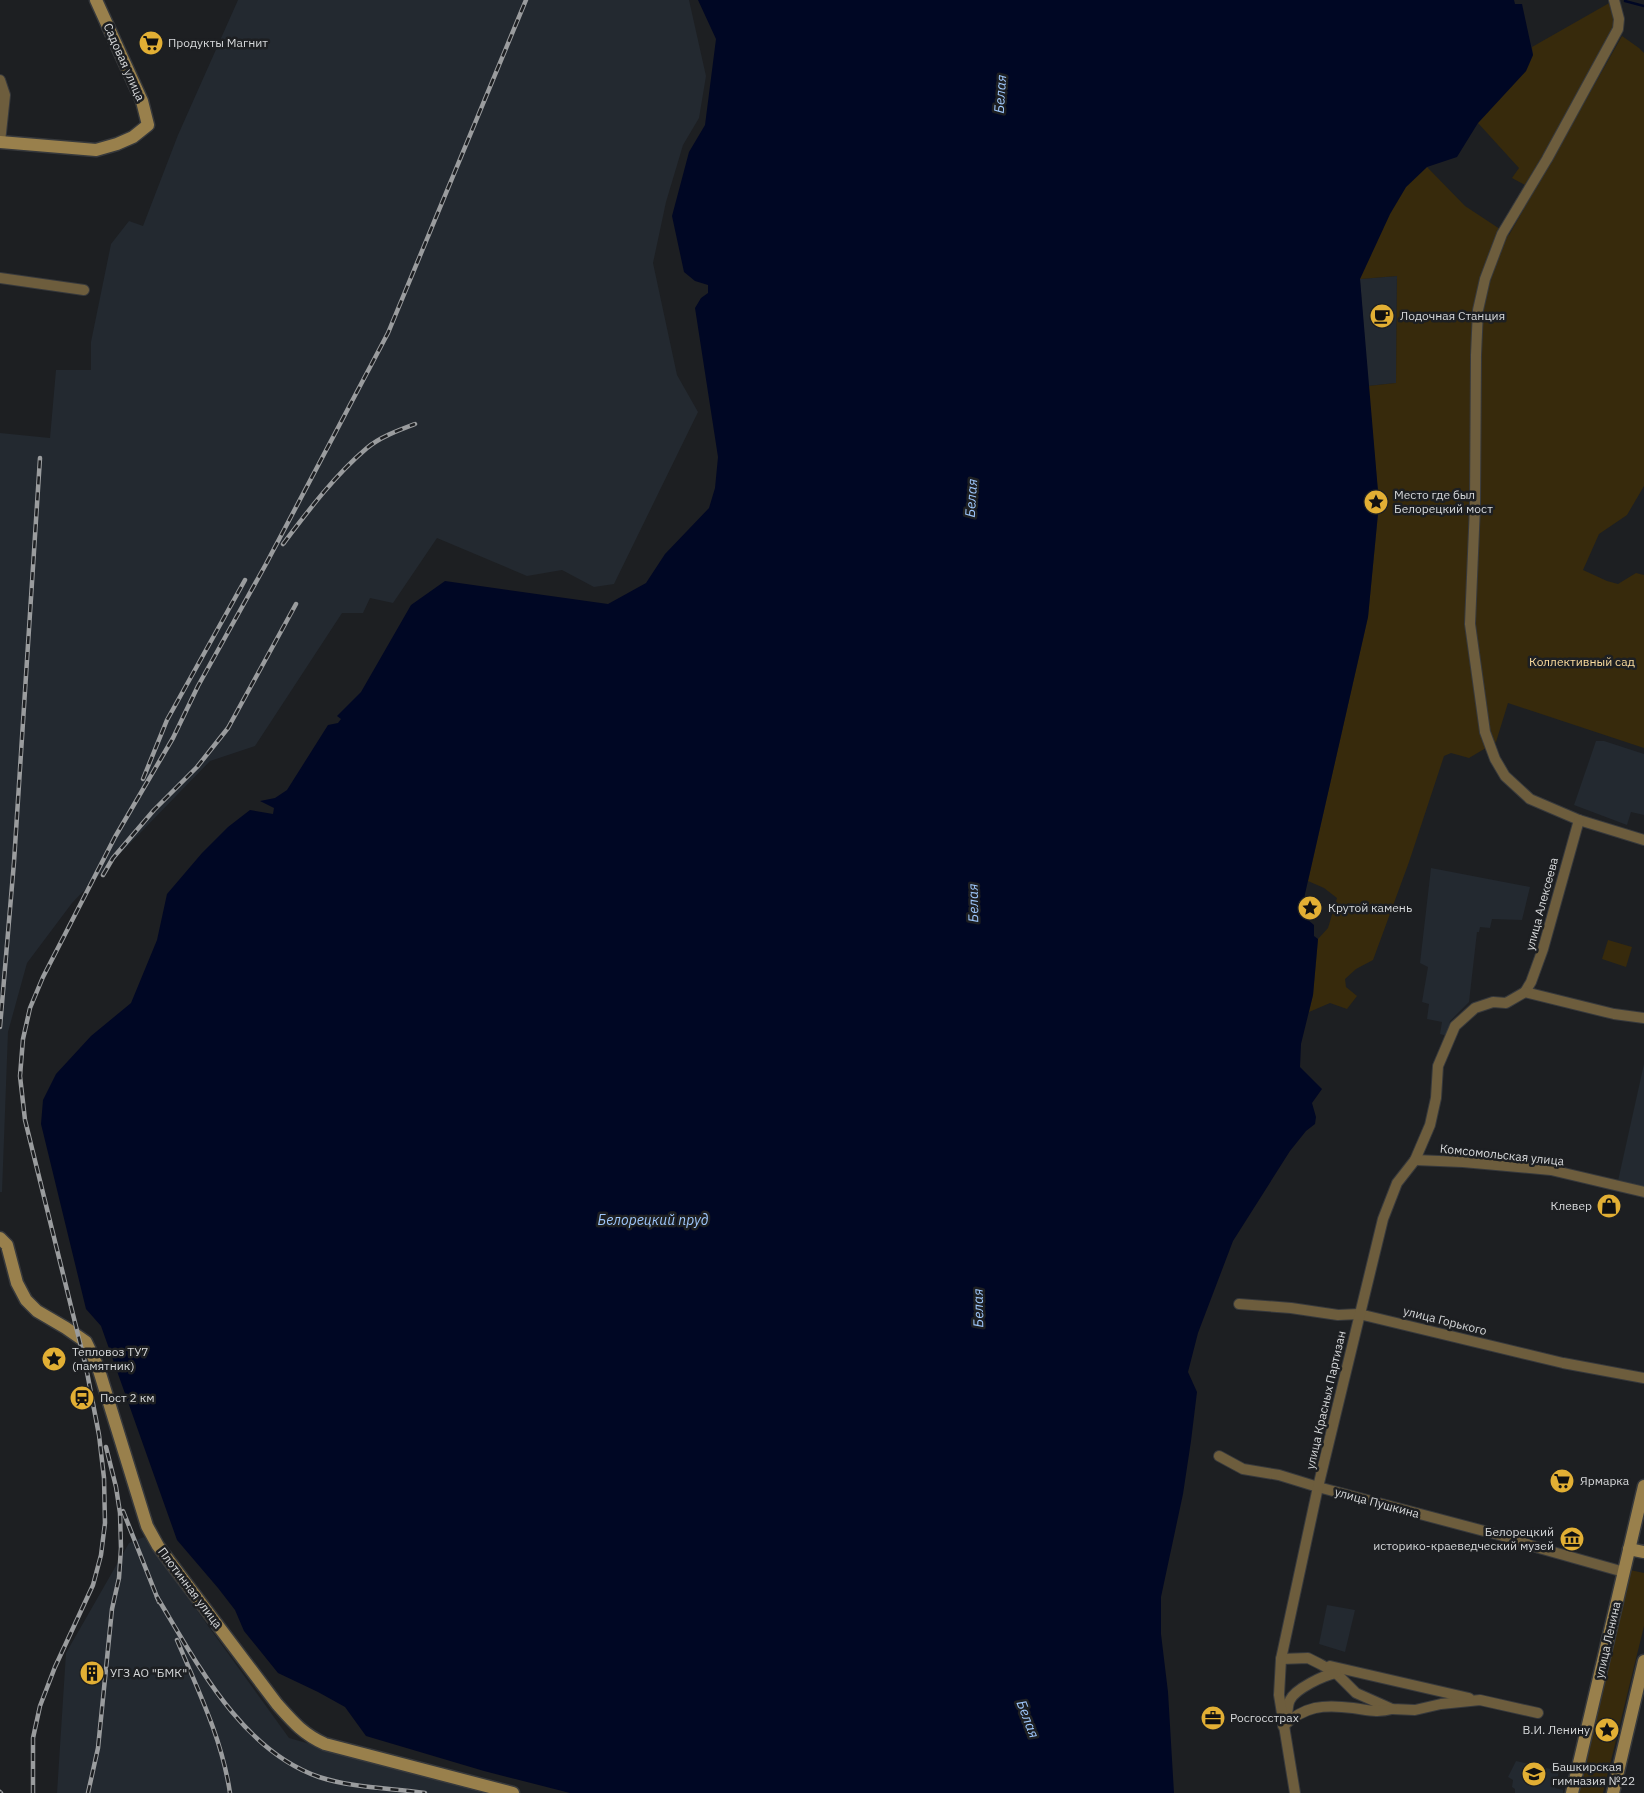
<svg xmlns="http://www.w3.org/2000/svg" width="1644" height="1793" viewBox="0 0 1644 1793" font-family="'IBM Plex Sans',sans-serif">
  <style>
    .built { fill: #232930 }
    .green { fill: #372a0c }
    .water { fill: #000724 }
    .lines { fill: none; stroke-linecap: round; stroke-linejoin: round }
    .stream { stroke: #000724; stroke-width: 2.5 }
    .street-casing { stroke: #37393c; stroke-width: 12 }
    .secondary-casing { stroke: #37393c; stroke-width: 15 }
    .street { stroke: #6d5d3d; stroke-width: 10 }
    .secondary { stroke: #99804c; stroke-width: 12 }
    .rail-casing { stroke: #9a9c9e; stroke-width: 4.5 }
    .rail { stroke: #1d1f22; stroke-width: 2.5; stroke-dasharray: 8; stroke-linecap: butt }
    .labels { text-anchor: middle; stroke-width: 5; stroke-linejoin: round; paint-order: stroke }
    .poi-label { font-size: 12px; fill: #d6d8da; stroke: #1d1f22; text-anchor: start }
    .street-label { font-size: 12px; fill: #d6d8da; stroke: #1d1f22 }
    .park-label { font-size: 12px; fill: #fbdc9e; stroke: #1d1f22 }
    .water-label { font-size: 14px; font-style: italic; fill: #9ec6fa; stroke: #1d1f22 }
  </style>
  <rect width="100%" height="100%" fill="#1d1f22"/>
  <!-- built -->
  <g class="built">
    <path d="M238,0H689L706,76L699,118L683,145L666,202L653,263L677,375L698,412L614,584L594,587L562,570L527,576L437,538L393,603L370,598L363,613H342L255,746L210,761L72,903L27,963L8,1032L2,1192H0V433L50,438L56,370H91V342L111,244L129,221L143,226L178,135Z"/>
    <path d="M1397,276L1396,383L1368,386L1360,279Z"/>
    <path d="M1596,741H1604L1644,754V815L1631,812L1627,825L1574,805Z"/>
    <path d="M1431,868L1530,887L1522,920L1492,919L1490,928L1480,927L1479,932H1477L1469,1002L1450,1021L1447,1036L1440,1034L1442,1022L1427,1019L1429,1004L1422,1002L1428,967L1420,963Z"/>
    <path d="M1644,1064V1187L1618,1181Z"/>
    <path d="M144,1537L289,1738L483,1793H57L66,1653L129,1543Z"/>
    <path d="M1327,1605L1355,1610L1345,1652L1319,1644Z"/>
    <path d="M1516,1761L1559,1771L1555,1788L1563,1790V1793H1515V1789L1512,1787L1513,1780L1508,1777Z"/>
  </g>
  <!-- green -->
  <g class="green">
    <path d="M1611,2L1614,20L1612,31L1562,123L1525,185L1512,178L1519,168L1478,123L1526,71L1533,55L1532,47Z"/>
    <path d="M1622,36L1639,48L1644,53V486L1627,515L1599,534L1583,570L1607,581L1618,584L1636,573L1644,575V748L1508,703L1496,742L1469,758L1451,753L1444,756L1409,862L1373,960L1356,969L1345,979L1346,987L1357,996L1347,1009L1330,1003L1309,1012L1313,995L1318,939L1328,928L1337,898L1324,888L1308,881L1368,617L1379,503L1368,386L1396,383L1397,276L1360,279L1390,214L1406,187L1427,167L1465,206L1509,235Z"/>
    <path d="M1608,940L1632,947L1626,967L1602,959Z"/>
    <path d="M1630,1570L1644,1573V1626L1603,1793H1579Z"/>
  </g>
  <!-- water -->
  <path class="water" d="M698,0H1514L1515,4H1522L1533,55L1526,71L1478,123L1457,157L1427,167L1406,187L1390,214L1360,279L1379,503L1368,617L1305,894L1303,908L1309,915L1308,920L1314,925V936L1318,939L1313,995L1301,1044L1300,1067L1322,1089L1312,1103L1316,1117L1315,1124L1306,1131L1290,1151L1233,1241L1198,1333L1188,1372L1197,1392L1191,1441L1183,1494L1161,1597V1634L1168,1692L1174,1793H570L484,1771L366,1736L345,1707L318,1692L278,1673L244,1631L235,1610L218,1588L177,1540L101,1326L86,1309L41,1124L43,1100L56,1074L91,1036L131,1003L157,940L167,894L202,853L228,827L250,810L273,814L274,808L260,801L275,798L287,790L328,725L338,723L341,719L337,716L361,692L411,605L445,581L608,604L646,583L665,554L709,508L715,488L718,457L695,308L701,298L708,293V285L695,281L684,272L672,216L689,152L705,125L716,39Z"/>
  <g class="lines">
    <!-- stream -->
    <path class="stream" d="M1625,1L1644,6"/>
    <defs>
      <g id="street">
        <path d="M1614,0L1619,19L1618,29L1547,159L1502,234L1485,279L1478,310L1476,355L1475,506L1470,624L1485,732L1495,759L1505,776L1530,799L1579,820L1644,840"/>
        <path d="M0,80L5,95L0,142"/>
        <path d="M0,278L84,290"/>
        <path d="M1579,820L1543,949L1531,982L1525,992L1614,1014L1644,1018"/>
        <path d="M1415,1160L1463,1162L1551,1170L1644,1192"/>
        <path d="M1239,1304L1291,1308L1338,1315L1359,1314L1563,1363L1644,1378"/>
        <path d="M1219,1456L1243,1469L1279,1475L1318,1487L1503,1536L1539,1548L1624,1572"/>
        <path d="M1281,1659L1308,1658L1320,1664L1336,1673L1356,1693L1392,1709L1415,1710L1441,1704L1480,1700L1538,1713"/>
        <path d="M1330,1666L1469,1698"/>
        <path d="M1285,1723C1288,1716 1287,1705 1290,1700C1295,1689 1324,1675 1336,1673"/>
        <path d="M1283,1726C1305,1706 1323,1704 1353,1708C1368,1710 1377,1713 1392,1709"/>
        <path d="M1295,1793L1279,1695L1281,1659L1318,1487L1383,1219L1397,1183L1415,1160L1430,1125L1436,1098L1438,1066L1455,1026L1475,1008L1493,1002L1506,1003L1525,992"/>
      </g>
      <g id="secondary">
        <path d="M0,142L96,150L117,144L133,137L148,125L142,101L96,0"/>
        <path d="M0,1238L7,1245L17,1283L26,1300L37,1311L66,1328L86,1342L98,1367L147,1526L158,1546L277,1704C293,1722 303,1734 325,1744L513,1793"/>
        <path d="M1629,1549L1644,1552"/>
        <path d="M1572,1793L1644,1486"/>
        <path d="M1613,1793L1644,1661"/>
      </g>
    </defs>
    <!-- street casing -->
    <use href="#street" class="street-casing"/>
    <!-- secondary casing -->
    <use href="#secondary" class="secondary-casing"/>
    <!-- street -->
    <use href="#street" class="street"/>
    <!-- secondary -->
    <use href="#secondary" class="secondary"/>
    <defs>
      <g id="rail">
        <path d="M283,544C308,511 335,475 367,448C380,437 399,430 415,424"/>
        <path d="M143,779L167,720L245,580"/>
        <path d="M103,875L113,858L154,810L197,767L228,728L296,604"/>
        <path d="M0,1027L14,862L40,458"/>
        <path d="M123,1511L159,1602"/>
        <path d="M157,1597C197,1663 241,1750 319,1777C353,1788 390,1788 425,1793"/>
        <path d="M177,1640C198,1690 222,1739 230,1793"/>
        <path d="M0,1792L1,1793"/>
        <path d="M33,1793V1738L40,1706L55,1667L93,1585L101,1555L105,1523L104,1478L99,1435L86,1367L25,1120L20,1076L23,1039L30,1008L43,977L115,837L173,738L198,686L266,564L388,333L526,0"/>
        <path d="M88,1793L98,1748L112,1609L119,1578L121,1548L120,1513L116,1487L106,1447"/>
      </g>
    </defs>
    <!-- rail casing -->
    <use href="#rail" class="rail-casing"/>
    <!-- rail -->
    <use href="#rail" class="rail"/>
  </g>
  <!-- icons -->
  <defs>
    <symbol id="supermarket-disc" viewBox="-11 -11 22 22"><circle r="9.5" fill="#e2af34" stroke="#1d1f22"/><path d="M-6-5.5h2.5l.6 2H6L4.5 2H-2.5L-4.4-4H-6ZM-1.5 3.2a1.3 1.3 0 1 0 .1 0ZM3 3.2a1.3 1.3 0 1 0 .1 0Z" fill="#111"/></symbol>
    <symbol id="cafe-disc" viewBox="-11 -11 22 22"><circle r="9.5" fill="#e2af34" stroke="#1d1f22"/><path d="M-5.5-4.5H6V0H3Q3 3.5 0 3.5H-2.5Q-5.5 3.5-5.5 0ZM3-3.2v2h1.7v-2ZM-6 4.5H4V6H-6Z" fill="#111"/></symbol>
    <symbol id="sight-disc" viewBox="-11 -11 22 22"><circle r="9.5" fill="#e2af34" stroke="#1d1f22"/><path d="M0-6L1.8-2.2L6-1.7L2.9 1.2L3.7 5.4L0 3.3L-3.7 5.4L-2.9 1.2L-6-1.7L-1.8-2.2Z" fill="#111"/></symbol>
    <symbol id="shop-disc" viewBox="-11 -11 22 22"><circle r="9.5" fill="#e2af34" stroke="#1d1f22"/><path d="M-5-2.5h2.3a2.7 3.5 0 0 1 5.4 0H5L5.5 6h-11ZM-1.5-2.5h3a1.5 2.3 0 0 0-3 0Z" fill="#111"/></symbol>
    <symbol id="station-disc" viewBox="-11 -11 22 22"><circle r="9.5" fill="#e2af34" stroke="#1d1f22"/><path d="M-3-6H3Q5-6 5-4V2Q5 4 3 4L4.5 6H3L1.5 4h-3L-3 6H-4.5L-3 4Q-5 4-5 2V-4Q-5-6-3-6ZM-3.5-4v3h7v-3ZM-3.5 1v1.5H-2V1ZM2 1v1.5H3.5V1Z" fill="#111"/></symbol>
    <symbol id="museum-disc" viewBox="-11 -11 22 22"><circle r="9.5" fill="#e2af34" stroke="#1d1f22"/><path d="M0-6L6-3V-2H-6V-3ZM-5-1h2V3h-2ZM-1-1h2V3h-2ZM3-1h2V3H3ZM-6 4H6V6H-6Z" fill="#111"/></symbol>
    <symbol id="building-disc" viewBox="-11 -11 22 22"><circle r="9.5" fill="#e2af34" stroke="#1d1f22"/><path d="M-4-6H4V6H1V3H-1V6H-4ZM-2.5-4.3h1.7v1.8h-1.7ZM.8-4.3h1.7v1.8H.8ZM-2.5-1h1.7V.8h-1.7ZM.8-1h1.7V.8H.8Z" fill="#111"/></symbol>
    <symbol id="office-disc" viewBox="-11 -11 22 22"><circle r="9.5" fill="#e2af34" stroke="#1d1f22"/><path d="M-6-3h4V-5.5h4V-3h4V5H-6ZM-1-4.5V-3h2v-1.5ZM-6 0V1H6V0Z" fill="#111"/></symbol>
    <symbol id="school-disc" viewBox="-11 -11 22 22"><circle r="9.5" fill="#e2af34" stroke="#1d1f22"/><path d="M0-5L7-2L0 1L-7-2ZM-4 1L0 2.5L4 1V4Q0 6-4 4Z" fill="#111"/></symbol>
  </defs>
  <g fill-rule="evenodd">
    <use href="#supermarket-disc" x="137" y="29" width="28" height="28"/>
    <use href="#cafe-disc" x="1368" y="302" width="28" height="28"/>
    <use href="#sight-disc" x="1362" y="488" width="28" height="28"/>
    <use href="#sight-disc" x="1296" y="894" width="28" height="28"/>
    <use href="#shop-disc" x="1595" y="1192" width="28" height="28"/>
    <use href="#sight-disc" x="40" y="1345" width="28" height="28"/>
    <use href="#station-disc" x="68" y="1384" width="28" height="28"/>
    <use href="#supermarket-disc" x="1548" y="1467" width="28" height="28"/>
    <use href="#museum-disc" x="1558" y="1525" width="28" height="28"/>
    <use href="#building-disc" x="78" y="1659" width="28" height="28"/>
    <use href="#office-disc" x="1199" y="1704" width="28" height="28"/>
    <use href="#sight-disc" x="1593" y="1716" width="28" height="28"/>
    <use href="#school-disc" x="1520" y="1760" width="28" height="28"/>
  </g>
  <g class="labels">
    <!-- poi labels -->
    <g class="poi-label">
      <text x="168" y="47">Продукты Магнит</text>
      <text x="1400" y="320">Лодочная Станция</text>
      <text x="1394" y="499">Место где был<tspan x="1394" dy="14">Белорецкий мост</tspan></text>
      <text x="1328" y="912">Крутой камень</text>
      <text x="1592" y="1210" text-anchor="end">Клевер</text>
      <text x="72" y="1356">Тепловоз ТУ7<tspan x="72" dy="14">(памятник)</tspan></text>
      <text x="100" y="1402">Пост 2 км</text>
      <text x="1580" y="1485">Ярмарка</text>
      <text x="1554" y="1536" text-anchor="end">Белорецкий<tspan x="1554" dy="14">историко-краеведческий музей</tspan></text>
      <text x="110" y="1677">УГЗ АО "БМК"</text>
      <text x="1230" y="1722">Росгосстрах</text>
      <text x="1590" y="1734" text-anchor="end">В.И. Ленину</text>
      <text x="1552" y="1771">Башкирская<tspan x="1552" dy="14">гимназия №22</tspan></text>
    </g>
    <!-- street labels -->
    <g class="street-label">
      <text transform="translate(124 62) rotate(66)" y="4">Садовая улица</text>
      <text transform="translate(1542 904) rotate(-75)" y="4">улица Алексеева</text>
      <text transform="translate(1502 1155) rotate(6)" y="4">Комсомольская улица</text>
      <text transform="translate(1445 1321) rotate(14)" y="4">улица Горького</text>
      <text transform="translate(1326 1400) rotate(-77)" y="4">улица Красных Партизан</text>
      <text transform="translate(1377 1503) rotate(15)" y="4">улица Пушкина</text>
      <text transform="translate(190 1588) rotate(53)" y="4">Плотинная улица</text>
      <text transform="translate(1608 1640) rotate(-77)" y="4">улица Ленина</text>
    </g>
    <!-- park labels -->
    <g class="park-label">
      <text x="1582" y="666">Коллективный сад</text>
    </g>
    <!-- water labels -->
    <g class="water-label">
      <text transform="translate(1000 94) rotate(-86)" y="5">Белая</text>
      <text transform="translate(971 498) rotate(-86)" y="5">Белая</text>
      <text transform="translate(973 903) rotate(-91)" y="5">Белая</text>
      <text x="653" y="1225">Белорецкий пруд</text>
      <text transform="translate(978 1308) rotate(-91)" y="5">Белая</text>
      <text transform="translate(1028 1719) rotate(69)" y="5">Белая</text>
    </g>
  </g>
</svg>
